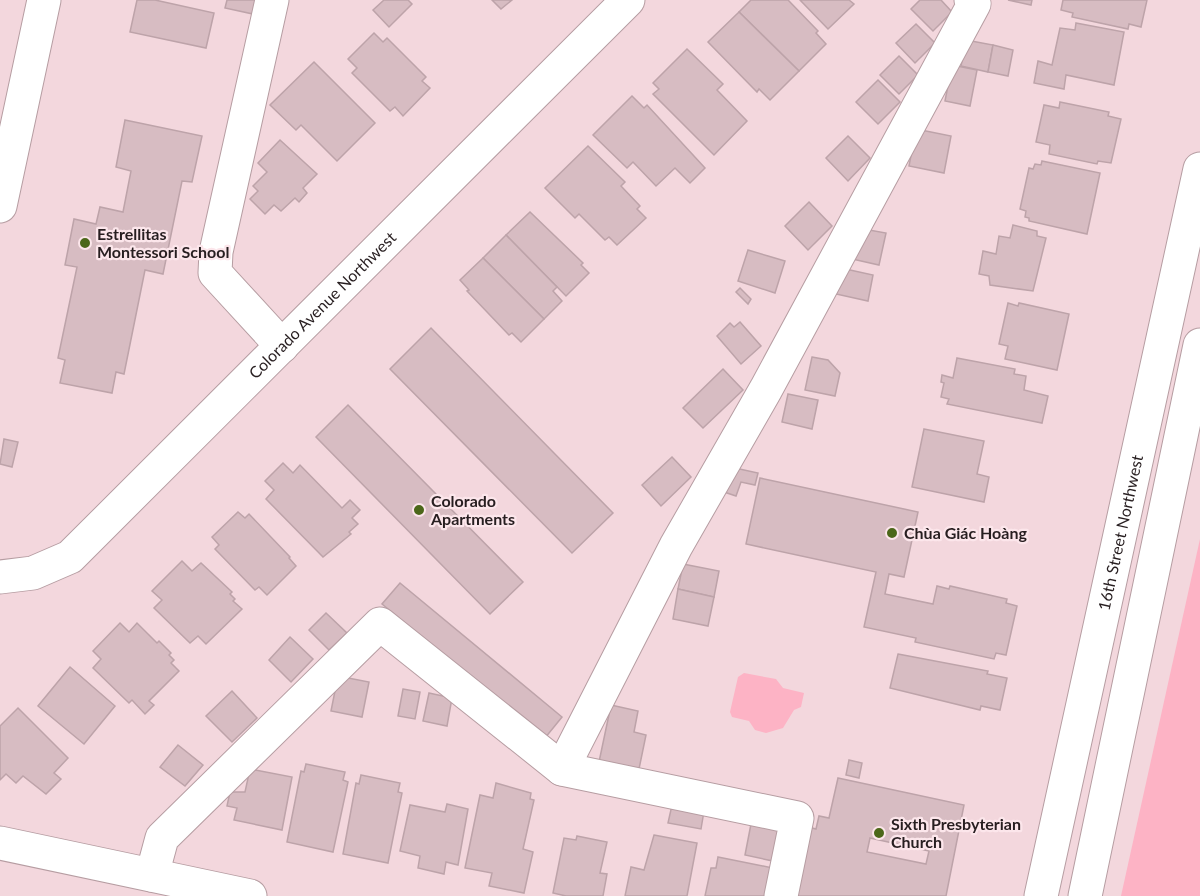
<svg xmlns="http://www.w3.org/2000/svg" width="1200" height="896" viewBox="0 0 1200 896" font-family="Lato,sans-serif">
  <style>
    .green { fill: #fdb3c5 }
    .building { fill: #d7bcc2; stroke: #bda3a9; stroke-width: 1.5; fill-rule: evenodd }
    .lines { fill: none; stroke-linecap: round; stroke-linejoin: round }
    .minor-casing { stroke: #b69da2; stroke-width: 35 }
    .major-casing { stroke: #b69da2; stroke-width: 35 }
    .minor { stroke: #fff; stroke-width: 33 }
    .major { stroke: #fff; stroke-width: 33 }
    .poi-dot { fill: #4b6719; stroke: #fce6eb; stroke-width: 2 }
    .labels { text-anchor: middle; stroke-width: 4.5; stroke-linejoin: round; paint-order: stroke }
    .poi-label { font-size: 16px; font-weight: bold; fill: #271e20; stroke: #fce6eb; text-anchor: start }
    .street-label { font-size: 16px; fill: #271e20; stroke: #fce6eb }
  </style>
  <rect width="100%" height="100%" fill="#f3d7dd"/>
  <!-- green -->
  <g class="green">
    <path d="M1200,539V896H1121Z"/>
    <path d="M744,673L776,679L783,688L804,693L801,707L794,710L783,728L766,733L755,730L749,721L732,717L730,712L738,677Z"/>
  </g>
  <!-- building -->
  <g class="building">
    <path d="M137,0H155L214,13L206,48L130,32Z"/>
    <path d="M227,0H256L253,14L225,8Z"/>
    <path d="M384,0H408L412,4L389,27L373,10Z"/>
    <path d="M492,0H512L501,9Z"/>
    <path d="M751,0H788L818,31L816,33L826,44L799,71L739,12Z"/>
    <path d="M800,0H849L854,4L828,29Z"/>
    <path d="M920,0H941L952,12L933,31L911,9Z"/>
    <path d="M1008,0H1032L1031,5Z"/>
    <path d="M1063,0H1147L1141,27L1129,24L1128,29L1072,17L1073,13L1061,10Z"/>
    <path d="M739,12L799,71L770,100L759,89L757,92L708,42Z"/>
    <path d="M1076,23L1124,32L1114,85L1066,75L1064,89L1034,83L1038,61L1052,65L1060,28L1075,30Z"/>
    <path d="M916,24L935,43L915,63L896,43Z"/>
    <path d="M374,33L383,42L387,38L426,77L422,81L430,88L403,116L395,107L390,111L352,73L357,68L348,59Z"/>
    <path d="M966,40L993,45L988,72L961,66Z"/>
    <path d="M993,45L1013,50L1008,76L988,72Z"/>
    <path d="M687,49L723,84L717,90L747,121L714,155L653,94L659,89L653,83Z"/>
    <path d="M899,56L918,75L899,94L880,75Z"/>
    <path d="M314,62L375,123L337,161L301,125L296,130L270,105Z"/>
    <path d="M952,65L977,70L970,106L945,101Z"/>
    <path d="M878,80L900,102L878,124L856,102Z"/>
    <path d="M632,96L644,108L647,105L705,168L690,183L675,168L656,186L633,162L627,168L593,135Z"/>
    <path d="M1060,102L1109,112L1108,116L1121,119L1111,163L1098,161L1097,164L1049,154L1050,145L1036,142L1044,105L1059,108Z"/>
    <path d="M125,120L202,136L192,182L182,181L163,274L145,270L124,374L116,372L112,393L60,383L65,360L58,358L77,267L65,265L74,219L96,224L100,207L123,212L131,171L116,167Z"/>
    <path d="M916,129L951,136L944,173L909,166Z"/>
    <path d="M848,136L870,158L848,181L826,158Z"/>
    <path d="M280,140L317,174L303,188L307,193L299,202L295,198L281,211L274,205L265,214L250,199L258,191L253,186L267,172L258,163Z"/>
    <path d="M588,146L625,182L621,186L640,206L637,209L646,218L617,245L609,237L605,240L579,214L575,218L545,188Z"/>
    <path d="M1042,161L1100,173L1087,234L1029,221V218L1025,217L1026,211L1020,209L1029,168L1033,169L1035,164L1041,165Z"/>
    <path d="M809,202L832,226L808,250L785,226Z"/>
    <path d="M530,212L583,263L581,265L589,273L566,296L506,235Z"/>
    <path d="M1013,225L1037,231V236L1046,238L1033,291L990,285L989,276L979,274L983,251L996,254L999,236L1010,238Z"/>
    <path d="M858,228L886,233L879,265L852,259Z"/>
    <path d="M506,235L557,287L553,291L562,301L544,319L483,258Z"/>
    <path d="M748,250L785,261L775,293L738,281Z"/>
    <path d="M483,258L544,319L521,342L512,333L509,335L467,291L469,290L460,280Z"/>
    <path d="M841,268L873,275L868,301L836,294Z"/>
    <path d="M740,288L751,299L748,304L736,292Z"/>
    <path d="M1008,303L1018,306L1019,303L1069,314L1057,370L1005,359L1008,346L999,344Z"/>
    <path d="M740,322L761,346L741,364L717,336L730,323L734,327Z"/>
    <path d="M431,328L613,513L572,553L390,369Z"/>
    <path d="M812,357L828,360L840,373L835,396L805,390Z"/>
    <path d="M957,358L1015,369L1014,374L1026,376L1024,390L1048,396L1042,423L947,404L949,399L941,397L944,383L941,382L942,375L953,378Z"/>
    <path d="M723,369L743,390L703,428L683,408Z"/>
    <path d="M788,394L818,400L812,429L782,422Z"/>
    <path d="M348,405L523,582L490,614L316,437Z"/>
    <path d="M924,429L984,441L977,474L989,477L984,502L912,487Z"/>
    <path d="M4,439L18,442L12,467L0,464Z"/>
    <path d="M672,457L691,477L661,506L642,485Z"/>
    <path d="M283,463L293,473L300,465L342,508L350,500L360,510L352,518L358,524L349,532L351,534L323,557L266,499L274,490L265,481Z"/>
    <path d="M735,468L758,473L755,485L741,482L736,496L724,492Z"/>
    <path d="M760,478L918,512L904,577L889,574L885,594L933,604L937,586L949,589L950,586L1007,599L1006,603L1017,606L1006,655L996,653L994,659L915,642L916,638L864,627L876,572L746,544Z"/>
    <path d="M238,512L245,518L249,514L290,557L289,558L296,566L267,595L259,587L255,590L215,549L219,545L212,537Z"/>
    <path d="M182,561L192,571L201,563L232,592L230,594L235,599L233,601L242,609L206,644L198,636L190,643L154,608L162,600L152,591Z"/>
    <path d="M683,564L719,571L714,597L678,589Z"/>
    <path d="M400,583L562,717L545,738L382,604Z"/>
    <path d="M678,589L714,597L708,626L673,619Z"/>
    <path d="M326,613L347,633L329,650L309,630Z"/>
    <path d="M120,623L129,632L137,623L157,643L159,641L171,653L169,655L174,660L171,663L179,671L149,701L154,705L145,714L132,700L129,703L93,668L101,659L93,651Z"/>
    <path d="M290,637L313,659L291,682L269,660Z"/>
    <path d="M898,654L988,671L987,674L1007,678L1000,710L981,706L980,710L890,688Z"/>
    <path d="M70,667L115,706L84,744L38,706Z"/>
    <path d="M338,676L369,682L362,717L331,711Z"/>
    <path d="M403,689L420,692L415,719L398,716Z"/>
    <path d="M232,691L257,718L232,742L206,716Z"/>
    <path d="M429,693L452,698L447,726L423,721Z"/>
    <path d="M611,705L638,711L634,732L646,735L639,769L599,762Z"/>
    <path d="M18,708L68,758L54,773L61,779L46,794L23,776L16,783L6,774L0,780V726Z"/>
    <path d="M178,745L203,765L185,786L160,767Z"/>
    <path d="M849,760L862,763L859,778L846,775Z"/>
    <path d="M306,764L345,772L343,780L348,782L333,852L287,842L301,771L304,772Z"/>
    <path d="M250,769L292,777L282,830L234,820L237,808L227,806L230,792H245Z"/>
    <path d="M361,775L400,783L398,792L402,793L388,863L343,854L356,783L359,784Z"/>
    <path d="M838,778L964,805L946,896H786L801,825L816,829L819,816L829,818ZM870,838L929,851L926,864L867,852Z"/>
    <path d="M496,783L531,793L530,799L534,800L523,849L533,852L524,893L489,886L492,873L465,868L480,795L493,798Z"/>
    <path d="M447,804L468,809L458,865L446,862L444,874L418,868L420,856L400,851L410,805L445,812Z"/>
    <path d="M672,805L704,811L701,829L668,823Z"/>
    <path d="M751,824L780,830L773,861L745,855Z"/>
    <path d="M654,835L697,843L687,896H625L631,867L644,870Z"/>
    <path d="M577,836L607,842L600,873L607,874L603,896H566L553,893L564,838L576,840Z"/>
    <path d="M718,857L773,868L768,896H705L711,868H716Z"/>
  </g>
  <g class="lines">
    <defs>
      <g id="minor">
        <path d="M272,0L216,252L215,273L282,346"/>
        <path d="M0,206L44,0"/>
        <path id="s1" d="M0,577L33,573L70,557L628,0"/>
        <path d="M0,843L250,896"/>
        <path d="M152,875L162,838L380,624L562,769"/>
        <path d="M781,896L797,818L562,769L676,546L766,389L974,4L971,0"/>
      </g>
      <g id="major">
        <path id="s2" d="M1041,896L1200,169"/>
        <path d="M1085,896L1200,345"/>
      </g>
    </defs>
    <!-- minor casing -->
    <use href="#minor" class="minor-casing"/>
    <!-- major casing -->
    <use href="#major" class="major-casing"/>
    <!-- minor -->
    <use href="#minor" class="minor"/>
    <!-- major -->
    <use href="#major" class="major"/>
  </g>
  <!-- markers -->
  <g class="poi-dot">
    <circle cx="85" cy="243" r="6"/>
    <circle cx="419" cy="510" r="6"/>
    <circle cx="892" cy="533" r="6"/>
    <circle cx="879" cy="833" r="6"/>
  </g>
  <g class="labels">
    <!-- poi labels -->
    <g class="poi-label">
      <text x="97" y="240">Estrellitas<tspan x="97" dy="18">Montessori School</tspan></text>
      <text x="431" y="507">Colorado<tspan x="431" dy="18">Apartments</tspan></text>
      <text x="904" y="539">Chùa Giác Hoàng</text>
      <text x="891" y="830">Sixth Presbyterian<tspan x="891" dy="18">Church</tspan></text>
    </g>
    <!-- street labels -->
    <g class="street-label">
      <text dy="6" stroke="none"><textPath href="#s1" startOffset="430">Colorado Avenue Northwest</textPath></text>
      <text dy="6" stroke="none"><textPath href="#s2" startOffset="372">16th Street Northwest</textPath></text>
    </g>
  </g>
</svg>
